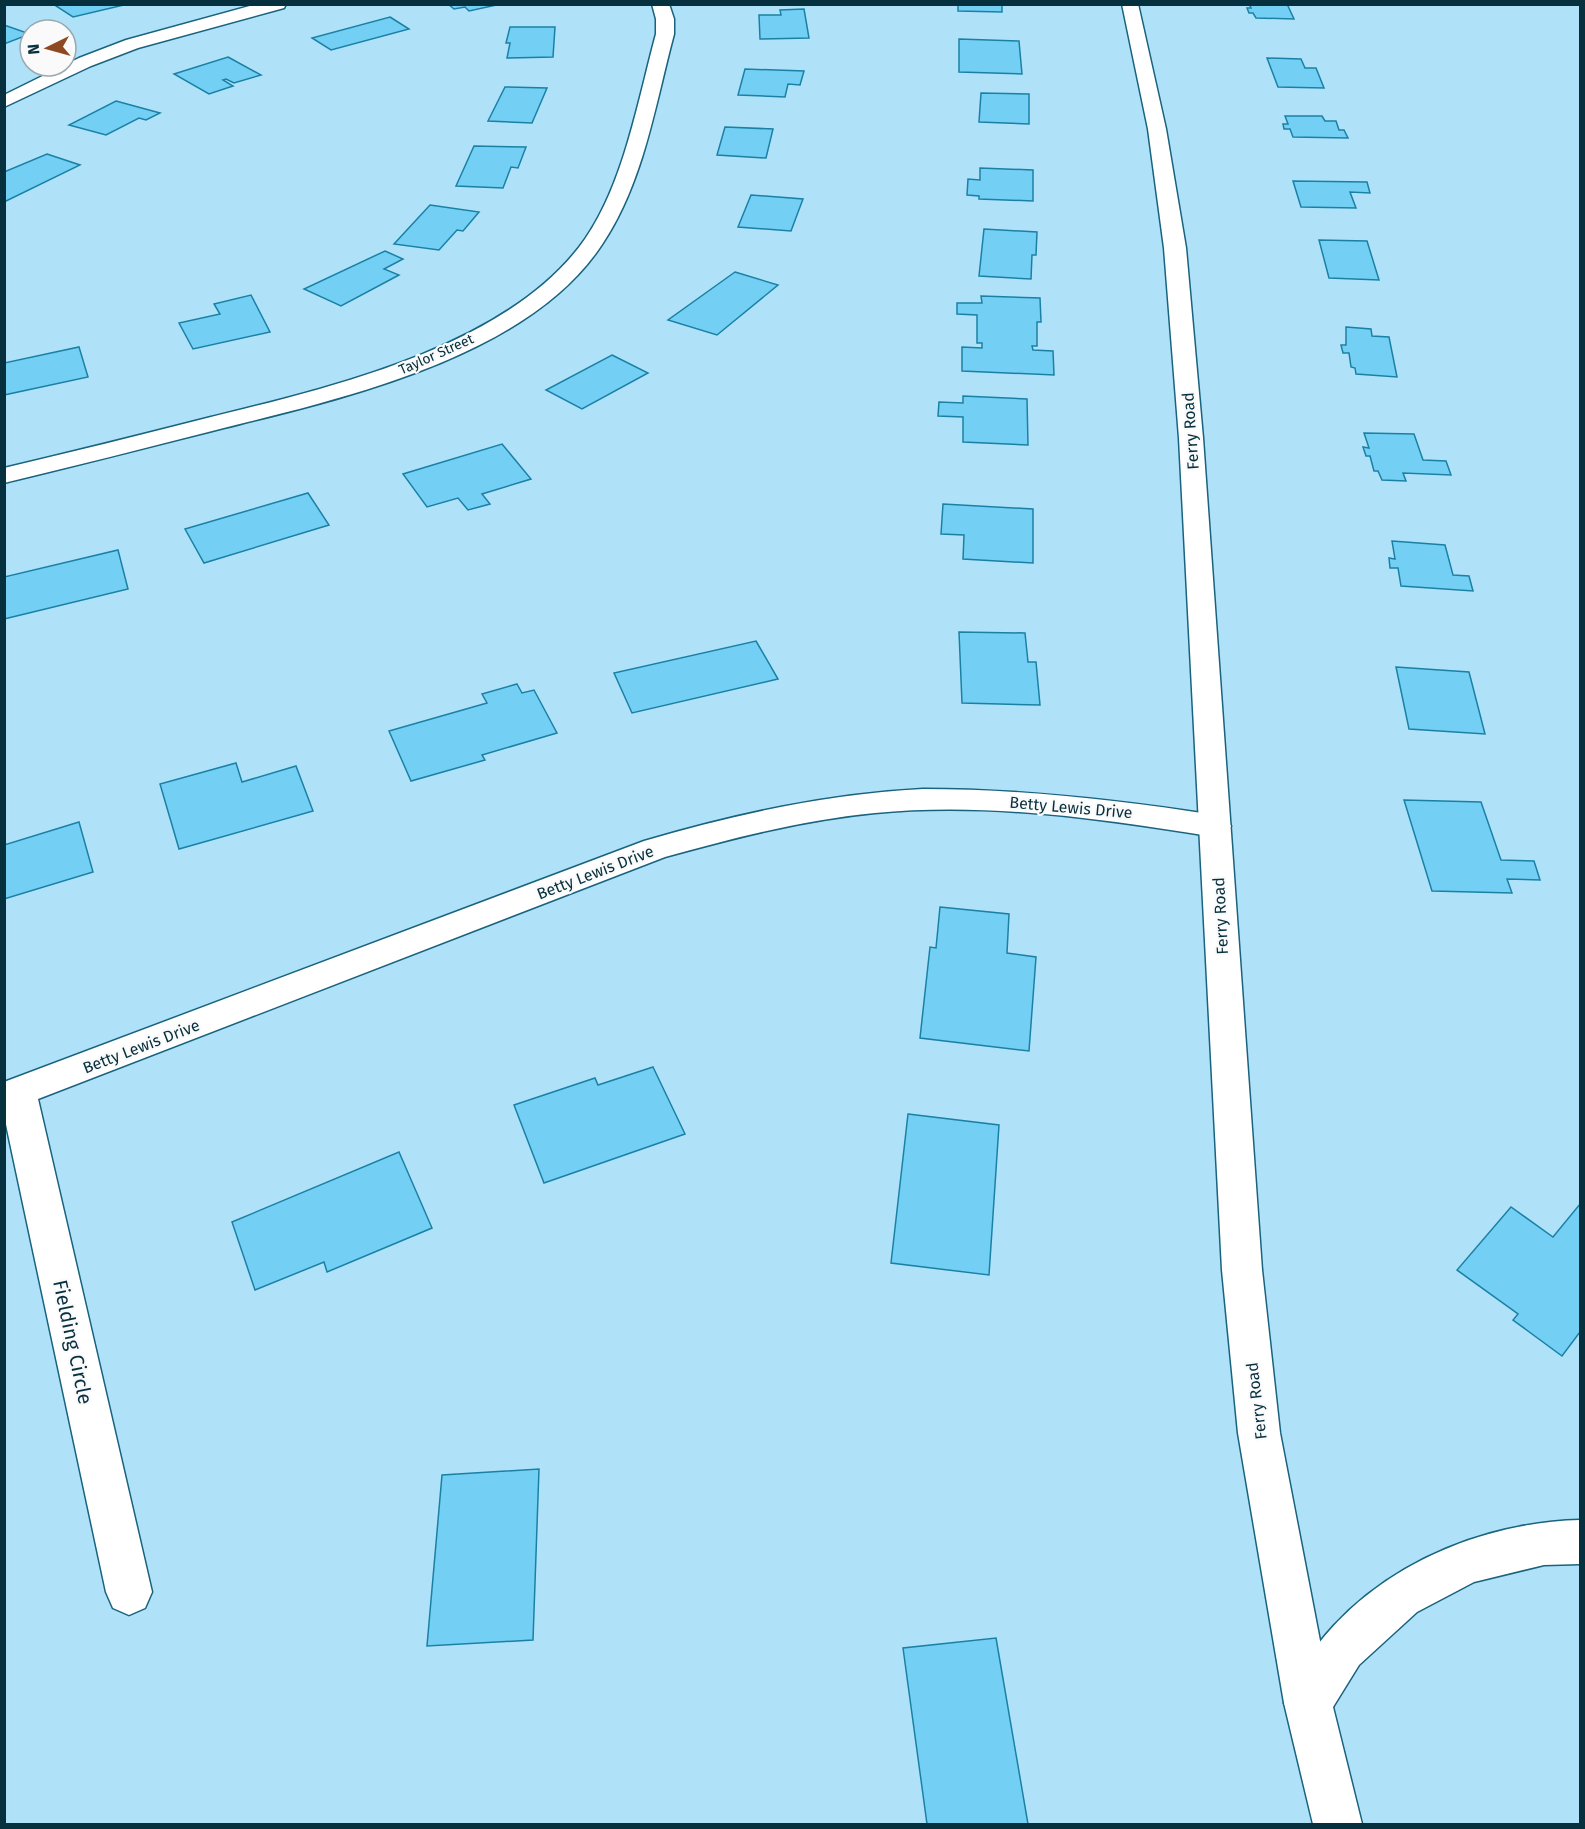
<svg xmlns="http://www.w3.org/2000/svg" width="1585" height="1829" viewBox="0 0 1585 1829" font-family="'Fira Sans',sans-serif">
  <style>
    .building { fill: #74cff5; stroke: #1b81a4; stroke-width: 1.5 }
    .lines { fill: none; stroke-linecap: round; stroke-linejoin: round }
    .minor-casing { stroke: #19637e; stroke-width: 3 }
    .secondary-casing { stroke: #19637e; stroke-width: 3 }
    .minor { fill: #fff; fill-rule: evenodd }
    .secondary { fill: #fff; fill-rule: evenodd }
    .labels { text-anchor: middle; stroke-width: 4.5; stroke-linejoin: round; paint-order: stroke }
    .far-street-label { font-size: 14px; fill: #07303f; stroke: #fafafa }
    .street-label { font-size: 16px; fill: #07303f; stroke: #fafafa }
    .near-street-label { font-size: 20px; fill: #07303f; stroke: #fafafa }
  </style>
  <rect width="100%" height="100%" fill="#afe2f9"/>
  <!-- building -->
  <g class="building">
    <path d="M62,4H128L73,17L56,6Z"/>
    <path d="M448,4H501L469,11L465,7L454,9Z"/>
    <path d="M958,4H1002V12L958,11Z"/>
    <path d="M1249,4H1287L1294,19L1256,18L1253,13H1249L1247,8H1251Z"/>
    <path d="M804,9L809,38L760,39L759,15H781L780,10Z"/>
    <path d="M390,17L409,29L331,50L312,38Z"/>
    <path d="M4,25L30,34L4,44Z"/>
    <path d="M510,27H555L553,57L507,58L510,43H506Z"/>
    <path d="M959,39L1019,41L1022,74L959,72Z"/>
    <path d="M228,57L261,75L234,83L226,79L223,80L233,86L209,94L174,74Z"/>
    <path d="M1267,58L1301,59L1305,68H1316L1324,88L1278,87Z"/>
    <path d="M745,69L804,71L800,85L788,84L785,97L738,95Z"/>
    <path d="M505,87L547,88L532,123L488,121Z"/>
    <path d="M981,93L1029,94V124L979,122Z"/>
    <path d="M116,101L160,113L146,120L139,118L106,135L69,125Z"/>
    <path d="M1285,116H1322L1325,121H1336L1339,130H1344L1348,138L1293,137L1290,129H1284L1283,124H1288Z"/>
    <path d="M725,127L773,129L766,158L717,155Z"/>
    <path d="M474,146L526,147L518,168L511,167L503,188L456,186Z"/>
    <path d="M47,154L80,165L4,202V172Z"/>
    <path d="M980,168L1033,170V201L979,199V196L967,195L968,179L980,180Z"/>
    <path d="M1293,181L1367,182L1370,193L1350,192L1356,208L1301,207Z"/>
    <path d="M751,195L803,199L791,231L738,227Z"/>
    <path d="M430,205L479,212L463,231L457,230L439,250L394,244Z"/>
    <path d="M984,229L1037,232L1036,255H1032L1031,279L979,276Z"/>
    <path d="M1319,240L1367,241L1379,280L1329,278Z"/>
    <path d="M385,251L403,259L384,269L399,275L341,306L304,289Z"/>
    <path d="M735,272L778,285L717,335L668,320Z"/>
    <path d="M251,295L270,332L193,349L179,323L220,314L214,304Z"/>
    <path d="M981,296L1040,298L1041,322H1037V346H1032L1033,350L1053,351L1054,375L962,371V347L982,348V343H977V315L957,314V303H982Z"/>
    <path d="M1346,327L1371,329L1372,336L1389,337L1397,377L1356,374L1355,368L1351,367L1349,353H1343L1341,345H1346Z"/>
    <path d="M79,347L88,377L4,395V363Z"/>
    <path d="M612,355L648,373L582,409L546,390Z"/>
    <path d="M963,396L1027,399L1028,445L963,442V417L938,416L939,402L963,403Z"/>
    <path d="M1364,433L1414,434L1423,460L1446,461L1451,475L1403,473L1406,481L1382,480L1378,471H1374L1370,456H1366L1363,447L1369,448Z"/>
    <path d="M502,444L531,479L482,494L490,504L468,510L458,498L427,507L403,474Z"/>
    <path d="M308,493L329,525L204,563L185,529Z"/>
    <path d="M943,504L1033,509V563L963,559L964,535L941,534Z"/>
    <path d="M1392,541L1445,545L1453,575L1469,576L1473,591L1401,586L1398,568H1390L1389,558L1395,559Z"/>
    <path d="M118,550L128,589L4,619V577Z"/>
    <path d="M959,632L1025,633L1028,662H1036L1040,705L962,703Z"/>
    <path d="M756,641L778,679L632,713L614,673Z"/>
    <path d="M1396,667L1469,672L1485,734L1409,729Z"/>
    <path d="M517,684L522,693L534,690L557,733L482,755L485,760L411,781L389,731L487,703L482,694Z"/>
    <path d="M236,763L242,782L296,766L313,811L179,849L160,784Z"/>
    <path d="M1404,800L1481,802L1501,860L1534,861L1540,880L1507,879L1512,893L1432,891Z"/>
    <path d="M79,822L93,872L4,899V845Z"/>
    <path d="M940,907L1009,914L1007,953L1036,957L1029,1051L920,1038L930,947L936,948Z"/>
    <path d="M653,1067L685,1134L544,1183L514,1105L595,1078L598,1085Z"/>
    <path d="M908,1114L999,1125L989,1275L891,1263Z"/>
    <path d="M399,1152L432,1228L327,1272L324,1262L255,1290L232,1222Z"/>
    <path d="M1580,1204V1332L1562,1356L1513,1320L1518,1314L1457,1270L1511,1207L1553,1237Z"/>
    <path d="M539,1469L533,1640L427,1646L442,1475Z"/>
    <path d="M996,1638L1028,1824H927L903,1648Z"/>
  </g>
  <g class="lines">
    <defs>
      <g id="minor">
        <path d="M257,4H286L284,8L138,48L91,66L4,107V95L79,58L126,40Z"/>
        <path d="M652,4H669L674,19V34C655,105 644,181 603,243C529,358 340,399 216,430C145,448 75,466 4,483V468C72,452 140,435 207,418C328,388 510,347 585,239C624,183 638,100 656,34V19Z"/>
        <path d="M923,789C1022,789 1118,800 1215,815L1226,818L1231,826L1226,834L1215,837C1103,819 988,802 875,813C803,820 734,838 665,857L38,1099L152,1592L145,1608L129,1615L113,1608L106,1592L4,1115V1082L644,841C736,814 827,794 923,789Z"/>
        <path d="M1580,1520V1564L1544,1565L1474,1582L1417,1612L1359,1665L1325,1720L1308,1727L1291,1720L1284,1703C1332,1587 1460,1523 1580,1520Z"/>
      </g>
      <path id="secondary" d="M1122,4H1138L1166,129L1186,248L1203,438L1262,1270L1280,1433L1332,1703L1362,1824H1313L1284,1703L1238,1433L1222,1270L1179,438L1164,248L1148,129Z"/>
    </defs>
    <!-- minor casing -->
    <use href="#minor" class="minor-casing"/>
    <!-- secondary casing -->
    <use href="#secondary" class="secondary-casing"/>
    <!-- minor -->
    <use href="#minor" class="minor"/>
    <!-- secondary -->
    <use href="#secondary" class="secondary"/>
  </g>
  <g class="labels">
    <!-- far-street labels -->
    <g class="far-street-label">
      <text transform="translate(436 354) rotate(-24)" y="5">Taylor Street</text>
    </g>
    <!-- street labels -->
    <g class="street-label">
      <text transform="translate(1190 431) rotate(-94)" y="6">Ferry Road</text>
      <text transform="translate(1071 807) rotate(5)" y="6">Betty Lewis Drive</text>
      <text transform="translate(595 872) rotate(-21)" y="6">Betty Lewis Drive</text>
      <text transform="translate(1220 916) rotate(-93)" y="6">Ferry Road</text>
      <text transform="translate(141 1046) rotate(-21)" y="6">Betty Lewis Drive</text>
      <text transform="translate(1256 1401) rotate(-97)" y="6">Ferry Road</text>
    </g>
    <!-- near-street labels -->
    <g class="near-street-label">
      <text transform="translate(73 1342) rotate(78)" y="7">Fielding Circle</text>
    </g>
  </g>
  <!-- border -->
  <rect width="1585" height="1829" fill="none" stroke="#07303f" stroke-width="12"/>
  <!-- north arrow -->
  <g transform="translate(48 48) rotate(265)"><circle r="28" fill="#fafafa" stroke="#99a9af" stroke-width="1.5"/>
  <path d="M0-4.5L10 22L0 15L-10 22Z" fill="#8f4922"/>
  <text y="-9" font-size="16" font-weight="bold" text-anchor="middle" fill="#07303f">N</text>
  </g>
</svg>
